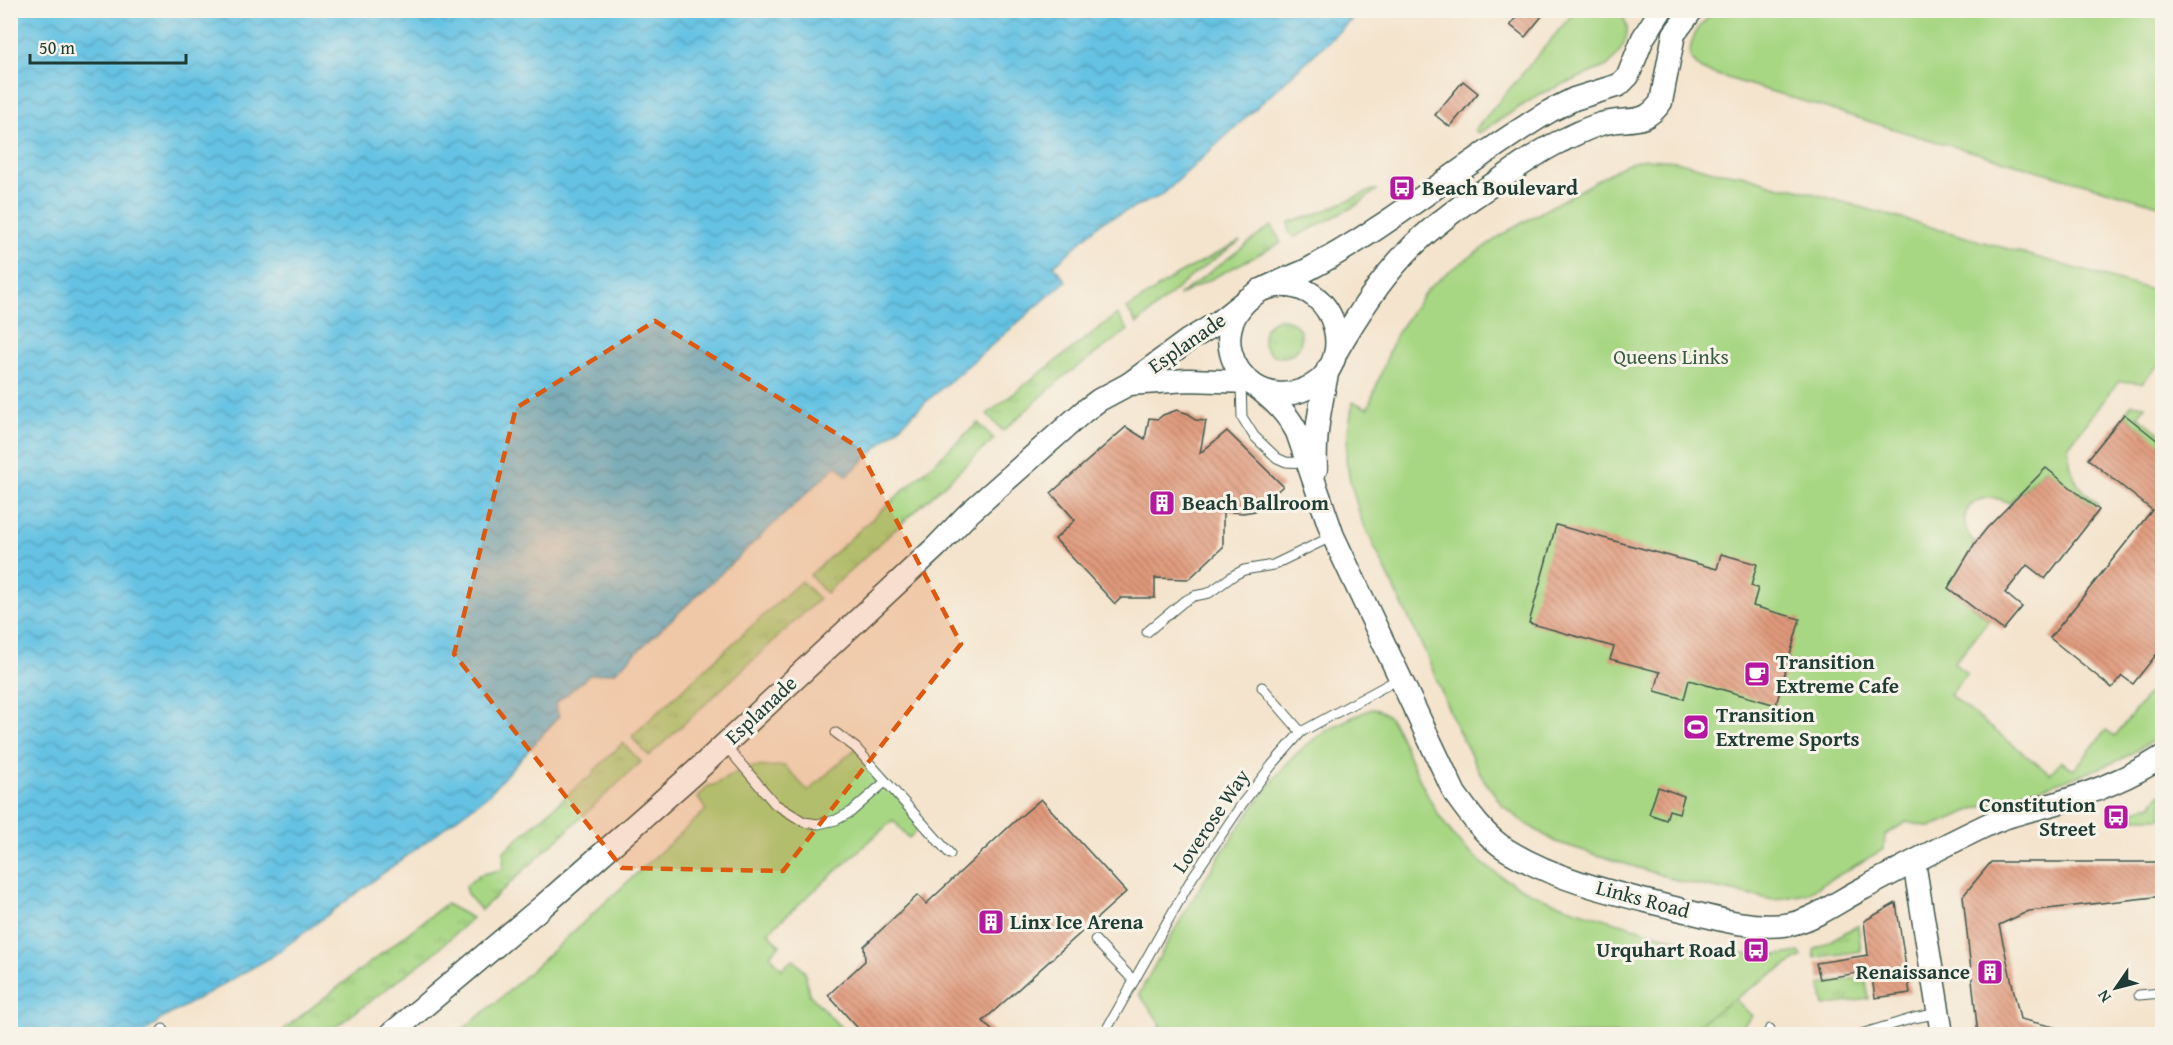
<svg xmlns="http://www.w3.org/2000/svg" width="2173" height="1045" viewBox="0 0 2173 1045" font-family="'Gentium Book Plus',serif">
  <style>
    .grass { fill: url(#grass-tufts); stroke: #648a5c; stroke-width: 1.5 }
    .green { fill: #a8d784; stroke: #648a5c; stroke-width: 1.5 }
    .water { fill: url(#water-waves); stroke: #42808c; stroke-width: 1.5 }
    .building { fill: url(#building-back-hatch) }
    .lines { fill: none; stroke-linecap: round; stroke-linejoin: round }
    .service-casing { stroke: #3f564b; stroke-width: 11 }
    .tertiary-casing { stroke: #3f564b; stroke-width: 25 }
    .service { stroke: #fff; stroke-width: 9 }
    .tertiary { stroke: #fff; stroke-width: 22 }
    .marked { fill: #de580e; fill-opacity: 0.2; stroke: #de580e; stroke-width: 4.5; stroke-dasharray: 12 8; stroke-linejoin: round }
    .labels { text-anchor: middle; stroke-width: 6; stroke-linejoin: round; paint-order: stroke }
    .poi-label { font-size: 21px; font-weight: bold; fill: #1f3d34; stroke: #f7f3e8; text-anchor: start }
    .street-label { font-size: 21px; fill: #1f3d34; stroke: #f7f3e8 }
    .park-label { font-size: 21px; fill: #3a5c44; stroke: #f7f3e8 }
  </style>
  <defs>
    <pattern id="grass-tufts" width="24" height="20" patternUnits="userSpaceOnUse" patternTransform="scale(1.5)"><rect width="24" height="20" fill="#a8d784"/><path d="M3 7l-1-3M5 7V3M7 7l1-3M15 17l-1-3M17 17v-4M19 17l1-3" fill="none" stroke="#90b973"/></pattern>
    <pattern id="water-waves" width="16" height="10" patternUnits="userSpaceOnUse" patternTransform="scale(1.5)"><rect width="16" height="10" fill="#65c2e3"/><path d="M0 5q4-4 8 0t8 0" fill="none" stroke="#539fb9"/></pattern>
    <pattern id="building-back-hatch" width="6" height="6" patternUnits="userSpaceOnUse" patternTransform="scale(1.5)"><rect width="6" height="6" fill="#e0997a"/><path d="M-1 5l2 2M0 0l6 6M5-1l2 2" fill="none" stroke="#b57e65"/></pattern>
  </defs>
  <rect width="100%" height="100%" fill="#f7f3e8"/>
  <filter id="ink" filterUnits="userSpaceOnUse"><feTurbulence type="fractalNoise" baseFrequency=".0167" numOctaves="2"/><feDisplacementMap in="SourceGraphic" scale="12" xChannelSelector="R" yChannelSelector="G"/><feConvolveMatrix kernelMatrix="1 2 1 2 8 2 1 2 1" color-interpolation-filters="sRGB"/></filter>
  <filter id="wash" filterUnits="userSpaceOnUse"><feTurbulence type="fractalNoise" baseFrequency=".008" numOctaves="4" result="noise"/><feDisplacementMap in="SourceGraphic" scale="24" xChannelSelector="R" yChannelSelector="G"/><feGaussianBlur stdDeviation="1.35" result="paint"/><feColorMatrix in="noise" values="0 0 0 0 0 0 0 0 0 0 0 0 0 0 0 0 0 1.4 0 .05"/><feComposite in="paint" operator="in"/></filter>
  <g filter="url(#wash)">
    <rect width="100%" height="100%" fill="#f4e4cd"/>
    <!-- grass -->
    <g class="grass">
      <path d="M1372,190H1377L1355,206L1295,237L1289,232V222L1314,215Z"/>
      <path d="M1271,226L1274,229L1281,243L1178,296Z"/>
      <path d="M1240,241L1194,274L1137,324L1127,309L1177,275Z"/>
      <path d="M1117,314L1128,330L1062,378L1003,431L987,414Z"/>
      <circle cx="1282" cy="338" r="19"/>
      <path d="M978,423L994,439L826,593L810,575Z"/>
      <path d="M801,581L819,599L649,756L633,739V735Z"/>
      <path d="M623,743L641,762L481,910L467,894L465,887L479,875L503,869L504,851L585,780L592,777L593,772Z"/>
      <path d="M2160,794H2162V818H2128L2132,812L2151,804Z"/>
      <path d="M446,904L472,918L432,955L326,1034H285L284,1029Z"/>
      <path d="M1858,925L1861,951L1815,958L1814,950Z"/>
      <path d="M1865,977L1869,999L1824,1006L1820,984Z"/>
      <path d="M1761,981L1735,999L1752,1016L1735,1034H1678Z"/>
    </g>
    <!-- green -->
    <g class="green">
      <path d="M1575,11H1618C1637,29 1623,51 1607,66L1540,94L1484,130L1478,133L1475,130Z"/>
      <path d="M1714,11H2162V206L1917,136L1701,70L1690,57C1689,36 1701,25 1714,11Z"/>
      <path d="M1646,159L1676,161L1713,171L1742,175L1783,188H1794L2162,293V361L2142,383L2119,381L2068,447C2070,476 2076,486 2098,504L2095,507L2046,468L2009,503C1976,486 1949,516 1975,543L1949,588L1989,620L1954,663L1967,673L1950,695L2050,774L2061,761L2074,770L2106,730L2115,736L2149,693L2160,702L2162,700V735L2124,758L2090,772L1974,809L1930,827L1906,822L1885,835L1884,849L1806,894L1774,900L1683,882L1556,842L1526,824L1503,806L1482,777L1453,720L1426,654L1361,519L1350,481L1346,459L1348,431L1353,402L1368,408L1396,334L1427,290L1448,272L1508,231L1626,164Z"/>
      <path d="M2132,404L2145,406L2138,416L2162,435V445L2124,414Z"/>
      <path d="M1372,709C1380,709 1386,713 1391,720C1398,729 1402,741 1407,752C1417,774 1427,797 1440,817C1450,832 1462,847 1476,858C1519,896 1579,911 1633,927C1676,940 1722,953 1767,955C1778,956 1788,954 1799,952L1802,956L1761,981L1684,1034H1155L1161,1024L1139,994C1175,928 1212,863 1257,802C1272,782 1287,760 1308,744C1327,728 1349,718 1372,709Z"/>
      <path d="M856,748L923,825L909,838L893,820L768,932L780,945L770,955L782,969L793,959L805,972L809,994L847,1034H457L500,999L706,810L698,798L708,786L714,785L746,767L785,766L808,791Z"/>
    </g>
    <!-- water -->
    <path class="water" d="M10,11L11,10L1361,11L1162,195L1102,222L1054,266L1066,281L929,399L847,476L837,465L615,672L590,675L555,704L559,716L488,795L271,957L160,1020L143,1034H11Z"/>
    <g id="blocks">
      <!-- building -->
      <g class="building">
        <path d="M1522,10H1547L1525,37L1510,25Z"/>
        <path d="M1463,81L1478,93L1450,127L1435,115Z"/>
        <path d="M1177,410L1189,414L1195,420L1206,421L1200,453L1227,431L1283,486L1255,511L1243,513L1223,511V547L1189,579L1155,578V598H1121L1115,604L1055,539L1075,520L1051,493L1126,427L1145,439L1149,418L1158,419L1163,415Z"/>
        <path d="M2124,414L2163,445V646L2133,684L2122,676L2112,688L2050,638L2152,510L2088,459Z"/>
        <path d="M2046,468L2099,510L2045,579L2027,565L2005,593L2022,607L2003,630L1948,588L1975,543L1987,528Z"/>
        <path d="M1556,525L1717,569L1721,554L1757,564L1751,586L1758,588L1753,606L1800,619L1776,705L1689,680L1684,699L1655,691L1660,672L1610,659L1614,647L1529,623Z"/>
        <path d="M1658,787L1684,796L1679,813L1669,810L1666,820L1649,814Z"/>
        <path d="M1041,799L1126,892L983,1021L996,1035H864L828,995L865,961L864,946L918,895L926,904L1013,823Z"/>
        <path d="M1991,862H2163V896L2029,911L1999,925L2020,1019L2059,1028L2058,1035H1978L1963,896Z"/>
        <path d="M1896,903L1910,993L1875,998L1871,971L1820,979L1816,963L1868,955L1864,921Z"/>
      </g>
    </g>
  </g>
  <g filter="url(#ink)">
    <use href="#blocks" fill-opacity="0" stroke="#3f564b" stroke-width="1.5"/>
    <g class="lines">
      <defs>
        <g id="service">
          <path d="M1241,383L1242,417L1254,436L1277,458L1286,462L1306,463"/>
          <path d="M1147,632L1183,602L1194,596L1209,593L1234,575L1244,570L1273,565L1333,536"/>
          <path d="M1262,687L1301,732"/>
          <path d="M836,733L856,748L950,854"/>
          <path d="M724,744L775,804L804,822L818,824L836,820L851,812L885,782"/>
          <path d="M1095,940L1134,981"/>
          <path d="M2139,995L2162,993"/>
          <path d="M159,1034L163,1029"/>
          <path d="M1104,1034L1192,878L1242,804L1272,765L1301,732L1400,678"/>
          <path d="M1767,1034L1770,1029"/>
          <path d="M1861,1034L1914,1018L1939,1013"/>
        </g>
        <g id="tertiary">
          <path d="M1260,290C1266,289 1272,286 1278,286C1339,281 1360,369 1303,390C1288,396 1269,395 1255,386C1230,370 1221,336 1238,311C1254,287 1283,282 1307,270C1393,225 1467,160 1550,111L1574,99L1619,85L1628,76L1643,38L1661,10"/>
          <path d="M1336,352C1356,317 1377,284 1404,255C1432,225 1467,201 1501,179C1519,166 1538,152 1559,142C1572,136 1586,128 1601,124C1628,116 1643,128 1661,102L1674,34L1692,10"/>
          <path d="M1129,384L1188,380L1249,382"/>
          <path d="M1258,388C1274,401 1287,413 1297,432L1333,536L1455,794C1470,815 1485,836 1507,850C1557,881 1618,894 1674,908C1710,917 1753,931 1791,924C1817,918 1840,900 1864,888C1905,866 1947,844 1989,824C2010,814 2032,810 2054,804C2092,793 2129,778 2162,757"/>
          <path d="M1316,469C1314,434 1321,403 1328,369"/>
          <path d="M1914,862L1942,1034"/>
          <path d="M391,1034L543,906L695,772L936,547L969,513L1083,412L1099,400L1129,384L1187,341L1217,323L1246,300"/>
        </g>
      </defs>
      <!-- service casing -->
      <use href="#service" class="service-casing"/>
      <!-- tertiary casing -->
      <use href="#tertiary" class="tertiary-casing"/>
      <!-- service -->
      <use href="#service" class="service"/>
      <!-- tertiary -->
      <use href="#tertiary" class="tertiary"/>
    </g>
  </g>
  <!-- marked area -->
  <path class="marked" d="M655,321L858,447L961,644L783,871L622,868L454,654L516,408Z"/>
  <!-- icons -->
  <defs>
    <symbol id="bus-square" viewBox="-11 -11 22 22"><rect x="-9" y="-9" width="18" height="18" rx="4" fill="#b5179e" stroke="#f7f3e8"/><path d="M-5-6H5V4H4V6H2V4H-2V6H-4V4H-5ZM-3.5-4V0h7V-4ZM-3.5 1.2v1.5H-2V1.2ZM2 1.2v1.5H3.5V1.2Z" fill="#fff"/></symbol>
    <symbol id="building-square" viewBox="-11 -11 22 22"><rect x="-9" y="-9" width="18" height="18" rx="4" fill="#b5179e" stroke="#f7f3e8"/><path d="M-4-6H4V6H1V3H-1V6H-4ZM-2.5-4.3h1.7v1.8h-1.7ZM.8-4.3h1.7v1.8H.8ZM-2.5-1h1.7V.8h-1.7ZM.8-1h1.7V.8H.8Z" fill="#fff"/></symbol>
    <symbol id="cafe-square" viewBox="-11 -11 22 22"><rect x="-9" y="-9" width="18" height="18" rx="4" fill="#b5179e" stroke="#f7f3e8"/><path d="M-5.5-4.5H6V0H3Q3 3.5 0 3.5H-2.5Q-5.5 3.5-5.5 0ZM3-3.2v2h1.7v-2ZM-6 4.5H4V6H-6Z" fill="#fff"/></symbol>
    <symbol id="stadium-square" viewBox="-11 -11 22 22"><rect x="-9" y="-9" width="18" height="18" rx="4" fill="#b5179e" stroke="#f7f3e8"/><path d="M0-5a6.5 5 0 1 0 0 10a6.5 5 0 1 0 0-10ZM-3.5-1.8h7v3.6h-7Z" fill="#fff"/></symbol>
  </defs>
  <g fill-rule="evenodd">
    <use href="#bus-square" x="1387" y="173" width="30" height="30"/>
    <use href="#building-square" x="1147" y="488" width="30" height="30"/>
    <use href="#cafe-square" x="1742" y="659" width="30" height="30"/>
    <use href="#stadium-square" x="1681" y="712" width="30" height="30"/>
    <use href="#bus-square" x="2101" y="802" width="30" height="30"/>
    <use href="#building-square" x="976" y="907" width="30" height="30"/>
    <use href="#bus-square" x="1741" y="935" width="30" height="30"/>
    <use href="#building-square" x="1975" y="957" width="30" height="30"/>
  </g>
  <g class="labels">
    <!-- poi labels -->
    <g class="poi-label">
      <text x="1422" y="195">Beach Boulevard</text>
      <text x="1182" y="510">Beach Ballroom</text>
      <text x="1776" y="669">Transition<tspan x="1776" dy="24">Extreme Cafe</tspan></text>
      <text x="1716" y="722">Transition<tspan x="1716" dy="24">Extreme Sports</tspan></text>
      <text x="2096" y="812" text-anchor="end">Constitution<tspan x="2096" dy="24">Street</tspan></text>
      <text x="1010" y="929">Linx Ice Arena</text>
      <text x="1736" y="957" text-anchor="end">Urquhart Road</text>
      <text x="1970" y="979" text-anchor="end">Renaissance</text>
    </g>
    <!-- street labels -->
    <g class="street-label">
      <text transform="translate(1187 343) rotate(-35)" y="7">Esplanade</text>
      <text transform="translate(761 710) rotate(-43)" y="7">Esplanade</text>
      <text transform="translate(1211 821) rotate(-56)" y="7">Loverose Way</text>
      <text transform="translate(1643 899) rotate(15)" y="7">Links Road</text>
    </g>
    <!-- park labels -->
    <g class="park-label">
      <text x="1671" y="364">Queens Links</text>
    </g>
  </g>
  <!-- margin -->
  <rect width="2173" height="1045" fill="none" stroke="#f7f3e8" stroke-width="36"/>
  <!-- north arrow -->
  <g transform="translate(2116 988) rotate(235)" stroke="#f7f3e8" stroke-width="4.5" paint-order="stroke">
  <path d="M0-4.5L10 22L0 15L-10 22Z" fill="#1f3d34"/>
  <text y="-9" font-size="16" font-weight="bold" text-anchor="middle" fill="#1f3d34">N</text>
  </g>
  <!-- scale -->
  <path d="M30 54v9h156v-9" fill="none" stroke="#1f3d34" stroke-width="3"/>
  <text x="39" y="54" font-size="18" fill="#1f3d34" stroke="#f7f3e8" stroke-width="4.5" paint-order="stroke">50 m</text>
</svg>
